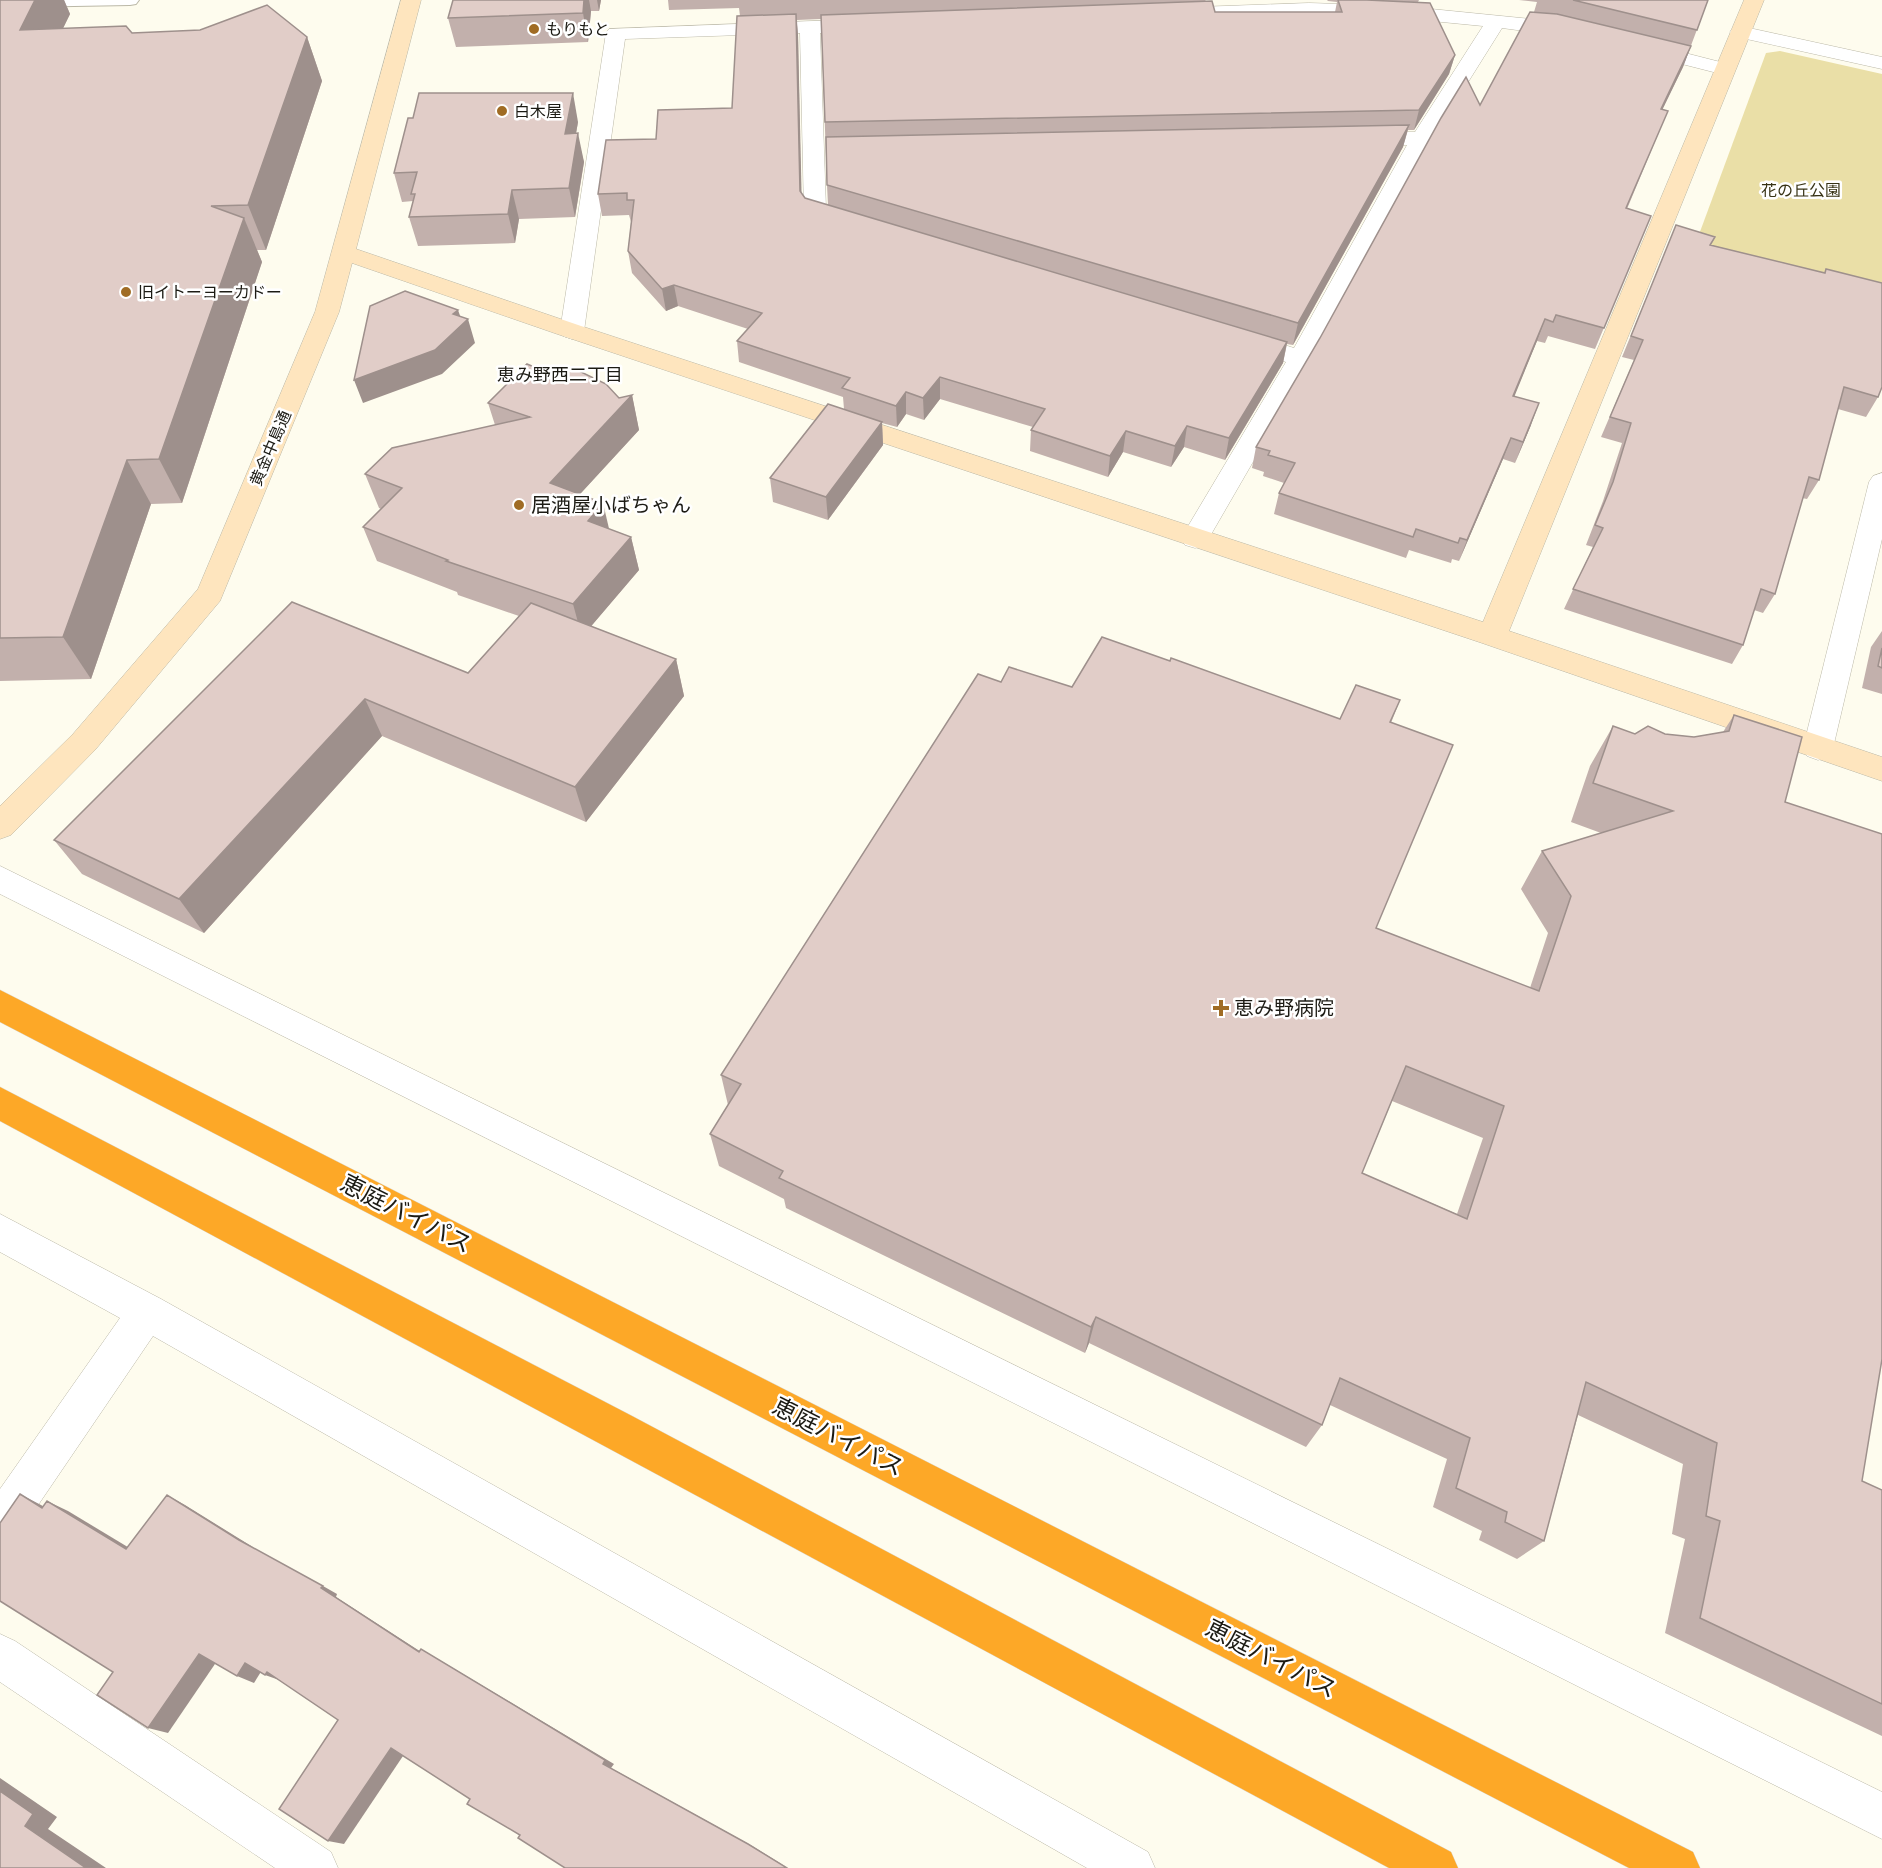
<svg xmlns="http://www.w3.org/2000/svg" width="1882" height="1868" viewBox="0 0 1882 1868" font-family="'Sofia Sans Condensed','Noto Sans JP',sans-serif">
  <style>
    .green { fill: #eadfa7 }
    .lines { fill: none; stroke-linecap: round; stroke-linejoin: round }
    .lane-casing { stroke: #bbb8a7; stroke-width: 2 }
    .street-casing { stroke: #bbb8a7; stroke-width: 1 }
    .secondary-casing { stroke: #bbb8a7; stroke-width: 1 }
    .highway-casing { stroke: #dbdbd9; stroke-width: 1 }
    .lane { fill: #fff; fill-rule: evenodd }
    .street { fill: #fff; fill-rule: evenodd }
    .secondary { fill: #fee5be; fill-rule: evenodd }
    .highway { fill: #fda827; fill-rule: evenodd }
    .wall { fill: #c2b0ac; fill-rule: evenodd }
    .shaded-wall { fill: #9e908c }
    .building { fill: #e1cdc8; stroke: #9e908c; stroke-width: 1.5; fill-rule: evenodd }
    .poi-dot { fill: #a06c24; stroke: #fff; stroke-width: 2 }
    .labels { text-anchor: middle; stroke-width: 5; stroke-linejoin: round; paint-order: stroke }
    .far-poi-label { font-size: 16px; fill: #1c1b14; stroke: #fff; text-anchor: start }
    .far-park-label { font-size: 16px; fill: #383315; stroke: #fff }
    .far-street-label { font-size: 16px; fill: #1c1b14; stroke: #fff }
    .far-neighbourhood-label { font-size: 18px; fill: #1c1b14; stroke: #fff }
    .poi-label { font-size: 20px; fill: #1c1b14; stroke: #fff; text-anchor: start }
    .near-street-label { font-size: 24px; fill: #1c1b14; stroke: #fff }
  </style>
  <rect width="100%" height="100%" fill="#fefcee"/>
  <!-- green -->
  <path class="green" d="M1780,51L1882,74V295L1694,248L1766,53Z"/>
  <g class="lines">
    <defs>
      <path id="lane" d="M5,0H139L136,4L130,5L18,7L8,4Z"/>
      <g id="street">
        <path d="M1309,3L1401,6L1551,21L1576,27L1579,31L1576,35L1569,37L1502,28L1433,138L1313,358L1209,538L1205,545L1195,548L1185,545L1181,538L1286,362L1234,346L1231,340L1234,334L1243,332L1294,348L1407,145L1354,144L1351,139L1354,134L1362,132H1415L1483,26L1401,18L1309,15L1199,19L1192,17L1189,13L1192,9L1199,7Z"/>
        <path d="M865,19L872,21L875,25L872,29L820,33L826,209L856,218L860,223L856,228L848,230L807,218L804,213L800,33L625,39L584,331L581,336L572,339L563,336L560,331L606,33L609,29Z"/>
        <path d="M1740,26L1882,57V69L1733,36L1730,32L1733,28Z"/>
        <path d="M1642,42L1732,65L1735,69L1732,73L1725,75L1635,52L1632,48L1635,44Z"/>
        <path d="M1882,473V539L1833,748L1829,756L1818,760L1807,756L1803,748L1869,482L1873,476Z"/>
        <path d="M0,866L1882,1792V1839L0,894Z"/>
        <path d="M0,1214L161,1299L1148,1852L1155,1868H1087L153,1336L15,1539L0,1545V1489L120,1318L0,1252Z"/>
        <path d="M0,1634L15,1641L331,1852L338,1868H275L0,1682Z"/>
      </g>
      <path id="secondary" d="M401,0H421L356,249L581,326L1483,622L1744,0H1764L1509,631L1882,757V781L1482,643L563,336L352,263L339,312L220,601L95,750L11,835L0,839V806L73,734L198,589L315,312Z"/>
      <g id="highway">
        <path d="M0,990L1693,1852L1700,1868H1629L0,1022Z"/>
        <path d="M0,1087L632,1416L1451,1852L1458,1868H1389L0,1121Z"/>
      </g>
    </defs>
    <!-- lane casing -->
    <use href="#lane" class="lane-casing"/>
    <!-- street casing -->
    <use href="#street" class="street-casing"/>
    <!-- secondary casing -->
    <use href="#secondary" class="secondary-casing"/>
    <!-- highway casing -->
    <use href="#highway" class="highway-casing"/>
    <!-- lane -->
    <use href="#lane" class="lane"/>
    <!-- street -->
    <use href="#street" class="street"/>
    <!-- secondary -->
    <use href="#secondary" class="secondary"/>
    <!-- highway -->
    <use href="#highway" class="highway"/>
  </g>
  <!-- wall -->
  <g class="wall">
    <path d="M0,0H64L70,14L63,28L132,33L307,37L322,81L266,250H257L262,262L182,503L151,504L91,679L0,681Z"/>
    <path d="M453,0H601L599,11H591L588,42L456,47L448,18Z"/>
    <path d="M668,0H1206L1205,1L1215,12H1335L1337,2L1328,1L1327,0H1419L1418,2L1455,55L1449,74L1414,130H1408L1403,147L1293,345L1287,344L1283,363L1225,460L1184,447L1171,467L1123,452L1108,477L1030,451L1031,430L1033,427L940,399L924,420L906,414L897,427L882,423L883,445L828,520L773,502L770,478L844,409L843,397L739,362L737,341L748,329L678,306L666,311L632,273L628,251L631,222L629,215L602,216L598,194L656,139L732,108L740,16L739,8L669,10ZM821,19L827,185L828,205L805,198L801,193L798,35L797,20Z"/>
    <path d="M1519,0H1708L1683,67L1662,110L1659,132L1627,209L1651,216L1595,349L1548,336L1545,343L1537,341L1514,396L1531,425L1515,463L1503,459L1459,561L1452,559L1451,563L1409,550L1406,558L1274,514L1279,493L1284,483L1263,476L1264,472L1252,468L1256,447L1480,105L1534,12L1537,2Z"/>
    <path d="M578,122L576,133L584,162L575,217L519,219L515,243L418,246L409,217L413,201L402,202L394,173Z"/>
    <path d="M1676,225L1715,237L1711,245L1824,273L1826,269L1878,397L1866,417L1838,409L1819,480L1807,499L1802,498L1775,594L1763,613L1754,610L1743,645L1732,664L1564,609L1593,547L1586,545L1603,501L1622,443L1601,437L1634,360L1622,357Z"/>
    <path d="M632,395L639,430L580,494L609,529L631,537L639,570L591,626L676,659L684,696L586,822L382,736L204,933L82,874L54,840L292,602L468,673L519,616L458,595L457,592L377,561L363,527L381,509L379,508L365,474L495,425L488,403L619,398Z"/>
    <path d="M1882,631V694L1862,688L1871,647Z"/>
    <path d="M1170,661L1340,719L1400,700L1391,723L1376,928L1530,988L1548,933L1521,889L1542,851L1601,833L1571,822L1590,766L1613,726L1635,734H1665L1694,737L1723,732L1734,715L1785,802L1862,1481L1882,1490V1736L1665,1633L1685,1539L1672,1534L1683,1464L1578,1415L1544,1541L1517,1559L1479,1540L1482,1531L1433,1507L1447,1459L1330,1405L1322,1425L1306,1447L1089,1343L1085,1353L786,1208L784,1199L719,1166L710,1134L728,1105L721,1075L1001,682L1072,687ZM1392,1101L1483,1138L1457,1214L1362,1173Z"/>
  </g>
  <!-- shaded-wall -->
  <g class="shaded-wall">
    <path d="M35,0H64L70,14L41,74L20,30Z"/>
    <path d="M584,0H589L591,11L588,42L583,13Z"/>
    <path d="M597,0H601L599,11Z"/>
    <path d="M796,14L798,35L802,213L800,191Z"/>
    <path d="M307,37L322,81L266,250L248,205Z"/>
    <path d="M1691,46L1683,67L1652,131L1661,109Z"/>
    <path d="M1455,55L1449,74L1414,130L1419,110Z"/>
    <path d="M573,93L578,122L571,162L565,134Z"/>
    <path d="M1409,125L1403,147L1293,345L1298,323Z"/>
    <path d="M578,133L584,162L575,217L569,188Z"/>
    <path d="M512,190L519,219L515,243L508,214Z"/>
    <path d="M244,218L262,262L182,503L159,459Z"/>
    <path d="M674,285L678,306L666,311L662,289Z"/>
    <path d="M458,310L463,324L468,319L475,343L442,374L363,403L354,380Z"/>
    <path d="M1545,319L1537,341L1506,417L1513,396Z"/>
    <path d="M1287,342L1283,363L1225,460L1229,438Z"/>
    <path d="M940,377V399L924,420L923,398Z"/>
    <path d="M906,392V414L897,427L896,406Z"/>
    <path d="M632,395L639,430L559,517L550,483Z"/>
    <path d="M1539,403L1531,425L1515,463L1523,442Z"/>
    <path d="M882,422L883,445L828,520L826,497Z"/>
    <path d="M1187,426L1184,447L1171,467L1175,446Z"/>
    <path d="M1126,431L1123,452L1108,477L1110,456Z"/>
    <path d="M1511,438L1503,459L1459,561L1467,540Z"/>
    <path d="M127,460L151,504L91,679L63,637Z"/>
    <path d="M603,503L611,537L588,521Z"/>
    <path d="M631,537L639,570L582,637L573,604Z"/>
    <path d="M676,659L684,696L586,822L575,787Z"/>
    <path d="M365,699L382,736L204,933L179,899Z"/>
    <path d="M1096,1317L1089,1343L1085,1353L1091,1327Z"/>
    <path d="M20,1494L41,1505L63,1518L42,1508Z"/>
    <path d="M167,1495L185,1505L256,1549L239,1540Z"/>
    <path d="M47,1501L68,1511L146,1558L126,1549Z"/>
    <path d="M323,1586L337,1594L336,1597L432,1659L419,1652L321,1588Z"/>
    <path d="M421,1649L614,1764L611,1768L754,1847L788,1868L603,1764Z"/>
    <path d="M199,1654L217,1661L168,1733L148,1728Z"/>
    <path d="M245,1663L262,1670L254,1683L237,1676Z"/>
    <path d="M267,1672L282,1681L265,1675Z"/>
    <path d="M391,1748L405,1753L344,1844L328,1841Z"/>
    <path d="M0,1778L57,1817L48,1829L106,1868H86L25,1826L0,1791Z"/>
  </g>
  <!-- building -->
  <g class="building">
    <path d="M0,0H35L20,30L126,26L132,33L200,30L267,5L307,37L248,205L211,206L244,218L159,459L127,460L63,637L0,638Z"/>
    <path d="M453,0H584L583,13L448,18Z"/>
    <path d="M1338,0H1367L1430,3L1455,55L1419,110L825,122L821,15L1212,1L1215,12H1342Z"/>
    <path d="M1573,0H1708L1697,30Z"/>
    <path d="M1530,12L1557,14L1691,46L1661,109L1668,111L1626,208L1651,216L1604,328L1556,315L1553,322L1545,319L1513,396L1539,403L1523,442L1511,438L1467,540L1460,538L1458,543L1416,529L1413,537L1279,493L1295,463L1268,455L1270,451L1256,447L1320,338L1441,118L1466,77L1480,105Z"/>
    <path d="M796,14L800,191L805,198L1287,342L1229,438L1187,426L1175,446L1126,431L1110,456L1031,430L1045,409L940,377L923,398L906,392L896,406L842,388L850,378L737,341L762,313L674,285L662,289L628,251L634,200H627V193L598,194L606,140L656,139L658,110L732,108L737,16Z"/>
    <path d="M419,93H573L565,134L578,133L569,188L512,190L508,214L409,217L415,194H411L417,172L394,173L408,118H413Z"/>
    <path d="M1409,125L1298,323L827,185L826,137Z"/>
    <path d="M1676,225L1715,237L1710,245L1825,273L1826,269L1882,283V387L1878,397L1844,387L1819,480L1809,477L1775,594L1761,589L1743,645L1573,589L1603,528L1595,525L1613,482L1631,423L1610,417L1643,340L1631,336Z"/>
    <path d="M405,291L458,310L453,314L468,319L435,350L354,380L370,306Z"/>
    <path d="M527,364L539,369H575L606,384L619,398L632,395L550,483L603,503L588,521L631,537L573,604L446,561L448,560L363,527L402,488L365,474L392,448L530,417L488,403Z"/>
    <path d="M828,404L882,422L826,497L770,478Z"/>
    <path d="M292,602L468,673L531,603L676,659L575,787L365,699L179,899L54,840Z"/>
    <path d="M1102,637L1170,661L1171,658L1340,719L1356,685L1400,700L1390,722L1453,745L1376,928L1539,991L1571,896L1542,851L1673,811L1593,783L1613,726L1635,734L1648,726L1665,734L1694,737L1729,731L1734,715L1802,737L1785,802L1882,834V1359L1862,1481L1882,1490V1704L1700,1618L1720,1521L1706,1516L1717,1443L1586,1382L1544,1541L1505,1522L1507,1512L1456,1488L1470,1438L1340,1378L1322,1425L1096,1317L1091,1327L779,1178L783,1171L710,1134L741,1084L721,1075L978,674L1001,682L1009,667L1072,687ZM1406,1066L1504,1106L1467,1219L1362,1173Z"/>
    <path d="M1882,648V668L1878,666Z"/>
    <path d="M20,1494L42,1508L47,1501L126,1549L167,1495L239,1540L323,1586L321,1588L419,1652L421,1649L605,1760L603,1764L748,1844L787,1868H565L518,1838L520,1835L467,1804L470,1799L391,1748L328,1841L279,1809L338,1720L267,1672L265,1675L245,1663L237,1676L199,1654L148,1728L97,1695L113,1672L0,1601V1523Z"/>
    <path d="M0,1791L33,1814L25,1826L86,1868H0Z"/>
  </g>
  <!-- markers -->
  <g class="poi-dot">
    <circle cx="534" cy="29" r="6"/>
    <circle cx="502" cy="111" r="6"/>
    <circle cx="126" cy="292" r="6"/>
    <circle cx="519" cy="505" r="6"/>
    <path d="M1218 999h6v6h6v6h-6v6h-6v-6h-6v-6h6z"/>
  </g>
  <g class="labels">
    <!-- far-poi labels -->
    <g class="far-poi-label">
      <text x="546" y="35">もりもと</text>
      <text x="514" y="117">白木屋</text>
      <text x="138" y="298">旧イトーヨーカドー</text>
    </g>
    <!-- far-park labels -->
    <g class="far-park-label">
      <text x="1801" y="196">花の丘公園</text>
    </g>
    <!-- far-street labels -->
    <g class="far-street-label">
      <text transform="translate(270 448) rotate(-67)" y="6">黄金中島通</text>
    </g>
    <!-- far-neighbourhood labels -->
    <g class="far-neighbourhood-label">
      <text x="560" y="381">恵み野西二丁目</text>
    </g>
    <!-- poi labels -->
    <g class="poi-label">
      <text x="531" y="512">居酒屋小ばちゃん</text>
      <text x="1234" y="1015">恵み野病院</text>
    </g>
    <!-- near-street labels -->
    <g class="near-street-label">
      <text transform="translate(406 1214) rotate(27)" y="8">恵庭バイパス</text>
      <text transform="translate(838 1437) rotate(27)" y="8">恵庭バイパス</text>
      <text transform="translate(1271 1659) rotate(27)" y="8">恵庭バイパス</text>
    </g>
  </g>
</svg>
